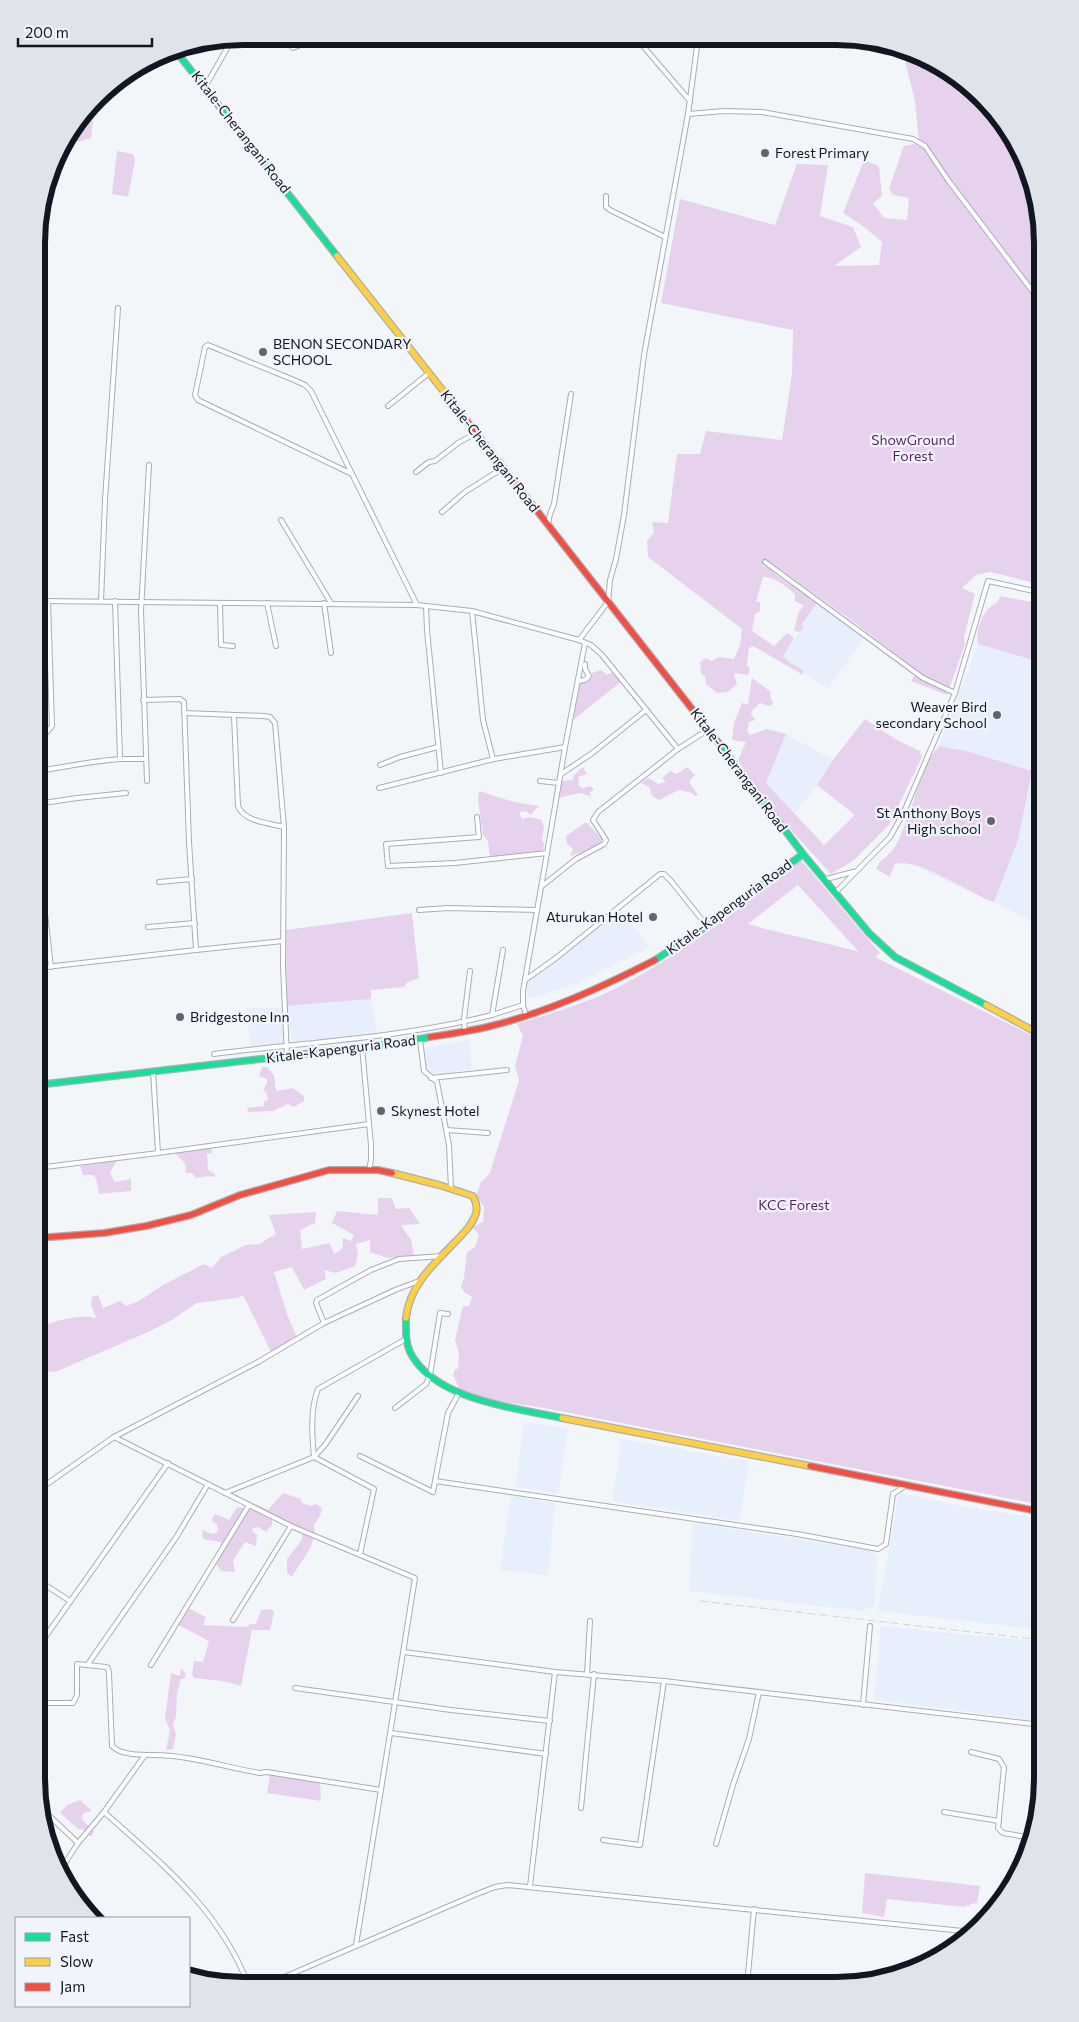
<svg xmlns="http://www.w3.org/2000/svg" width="1079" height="2022" viewBox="0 0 1079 2022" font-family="Commissioner,sans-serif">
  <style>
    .built { fill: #e7effc }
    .green { fill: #e7d2ee; fill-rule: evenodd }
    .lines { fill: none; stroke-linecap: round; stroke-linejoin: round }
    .street-casing { stroke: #a9adb4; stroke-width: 6 }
    .fast-casing { stroke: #a9adb4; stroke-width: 8 }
    .slow-casing { stroke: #a9adb4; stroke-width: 8 }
    .jam-casing { stroke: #a9adb4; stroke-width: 8 }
    .street { stroke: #fdfefe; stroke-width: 4 }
    .fast { stroke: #16e098; stroke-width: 5.5 }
    .slow { stroke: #ffcf43; stroke-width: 5.5 }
    .jam { stroke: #f24e42; stroke-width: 5.5 }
    .rail { stroke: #d4d5d6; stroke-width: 1; stroke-dasharray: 8 4; stroke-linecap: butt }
    .poi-dot { fill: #60656d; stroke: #f1f5fb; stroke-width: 2 }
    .labels { text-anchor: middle; stroke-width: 4.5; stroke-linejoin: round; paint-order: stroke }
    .street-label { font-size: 14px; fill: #111721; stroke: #f1f5fb }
    .poi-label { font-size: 14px; fill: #111721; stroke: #f1f5fb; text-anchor: start }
    .park-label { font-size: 14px; fill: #5e1e69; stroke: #f1f5fb }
    .rim { fill: none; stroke: #111721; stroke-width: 6 }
  </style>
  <rect width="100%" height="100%" fill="#f3f6f9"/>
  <!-- built -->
  <g class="built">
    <path d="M817,603L864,637L828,689L790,663L783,655L799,632L803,629L802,624Z"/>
    <path d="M978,644L1043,663V925L921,869L964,751L939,746Z"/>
    <path d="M786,734L833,760L817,785L795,813L765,783Z"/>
    <path d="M620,908L650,947L576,984L528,999L527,983Z"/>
    <path d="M371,999L377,1032L292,1044L287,1006Z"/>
    <path d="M246,1008H281L285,1045L251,1047Z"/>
    <path d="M469,1040L472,1069L431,1076L425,1068L422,1048Z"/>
    <path d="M524,1422L568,1428L558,1494L516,1486Z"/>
    <path d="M620,1439L749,1461L739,1521L612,1501L621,1447Z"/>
    <path d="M902,1493L957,1505L1042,1519V1630L878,1611L898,1496Z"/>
    <path d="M511,1495L555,1503L548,1575L500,1570Z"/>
    <path d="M693,1523L872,1551L877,1560L874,1606L862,1611L689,1591Z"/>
    <path d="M881,1626L1042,1642V1721L874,1700Z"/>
  </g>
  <!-- green -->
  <g class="green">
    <path d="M902,49L927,57L972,87L1008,128L1032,176L1043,243V585L990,572L976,575L962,588L975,594L964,637L965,644L947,695L911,681L917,670L847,617L770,562L764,560L762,566L770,568L776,575L817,603L802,624L803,629L799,632L794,631L799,611L804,606L795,601V594C786,587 775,576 763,577L756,602H760V611L755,614L752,631L774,646L787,633L793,637V640L783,656L790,663L803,670V675L753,646L749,648L747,665L750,669L748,675L734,673L737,684L728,692L717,693L706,684L705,677L701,673L700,662L706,658L712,661L719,657L734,659L740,645L742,629L648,557L647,541L654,532L652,522L668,523L677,454H700L706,431L782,440L792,374L793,330L661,303L680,199L775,225L797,164L828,165L820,216L853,227L861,247L834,266L879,265L882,242L864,227L843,213L864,160L879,166L882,196L873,203L884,218L907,220L909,198L893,195L889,188L904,146L919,143L915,101Z"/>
    <path d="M95,103L91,138L78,142L73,136L75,128Z"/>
    <path d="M117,151L133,154L135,160L128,197L112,194Z"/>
    <path d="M1000,596L1043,604V663L978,644C975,630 983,608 997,603Z"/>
    <path d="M601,670L607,675L612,672L622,681L573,720L579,683L592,678V673Z"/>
    <path d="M752,678L771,692L770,695L773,704L769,706L760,703L752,711L751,714L755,720L749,722L747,731L750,735L767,729L786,734L766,783L824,845L855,815L817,785L833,760L865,719L897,740L920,751L922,757L889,825L854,860L831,874L772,809L738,760L746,742L732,740L734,723L742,703L748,704Z"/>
    <path d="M939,746L966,751L1032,771L1018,840L994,902C967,893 921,858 895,864L890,877L876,869C880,859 884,860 891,852C897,845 902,833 905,824C918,796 917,771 939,746Z"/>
    <path d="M583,767L587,774L578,777L579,786L583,788L591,786L594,790L590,792L591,796L579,793L559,798L562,781L573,780L574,775Z"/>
    <path d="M687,767L695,775L689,782L698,795L695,796L692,793L679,790L659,800L652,796L649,787L641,783L648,778L658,784L666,782L662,778L670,771L677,774Z"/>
    <path d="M479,791L514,802L539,806L530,815L526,811L519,812L522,819L530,817L542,820L544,828L542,841L544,843L543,852L490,858L488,841L483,835L478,800Z"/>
    <path d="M586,822L602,839L601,843L583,852L570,856L573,849L567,844L566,836Z"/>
    <path d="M801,860L880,953L875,957L1043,1041L1042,1505L544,1408L491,1400L460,1390L453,1375L455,1369H458L459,1354L455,1340L463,1306H469L472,1297L465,1293L461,1287L464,1277L467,1252L475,1247L479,1234L472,1227L483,1222L484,1207L476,1196L481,1182L490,1173L519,1080L515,1066L523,1036L517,1024C553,1013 591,1002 624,984C688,950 745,905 801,860ZM798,885L859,952C822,941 784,935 748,924Z"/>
    <path d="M412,913L419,978L406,983L404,987L371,990V999L287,1006L286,930Z"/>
    <path d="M262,1067H267L274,1075L276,1091L293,1088L304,1096V1101L294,1107L288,1104L273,1111L248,1112L247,1108L264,1106V1101L268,1100L266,1092L263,1091L267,1083V1079L259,1076Z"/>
    <path d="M211,1148L212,1153L207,1154L208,1170L215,1174V1177L208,1176L196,1178L192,1173H186L185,1163L175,1153Z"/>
    <path d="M117,1160L110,1173L115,1182L131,1179V1191L99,1194L96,1178L93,1175H83L80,1166Z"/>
    <path d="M378,1198H392L396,1209L409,1208L420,1224L401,1225L411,1240L414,1255L388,1258L370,1252V1240L356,1244L358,1254L355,1266L336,1273L324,1270L326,1279L304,1290L292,1267L274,1272L287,1314L297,1338L271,1352L243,1295L237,1298L197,1303L170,1321L148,1332L55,1372L37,1370V1330C50,1321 81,1314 96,1318L91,1304L92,1297L98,1295L103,1308L120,1301L126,1306L139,1301L163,1285L204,1264L212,1268L221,1257L246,1245L259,1244L276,1234L269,1215L316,1212L315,1223L300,1230L302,1249L330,1243L334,1254L343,1248L342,1238L351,1241L354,1235L332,1223L337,1211L378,1215Z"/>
    <path d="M283,1493L301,1499L302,1503L310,1506L316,1504L322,1508L320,1516L314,1525C318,1544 301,1561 292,1577L287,1573V1559L301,1541L304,1529L285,1525L272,1518V1525L266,1532L258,1527L253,1528L252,1531L257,1535L256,1546L245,1542L233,1560L235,1572L221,1571L216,1564L221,1542L203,1539L202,1530L213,1534L218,1532L217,1525L211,1520L215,1514L229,1520L237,1507L253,1510L256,1504L268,1510Z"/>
    <path d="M188,1608L206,1617L203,1625L246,1627L250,1624H256L261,1610L271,1609L274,1612L270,1630H252L241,1686L223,1681L194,1678L192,1674L194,1661L203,1662L209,1641L178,1625Z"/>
    <path d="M181,1668L186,1674L184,1679H181L177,1693L176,1717L173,1724L176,1735L173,1749L166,1750L170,1730L165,1718L171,1673L180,1676Z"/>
    <path d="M270,1774L320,1783L321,1801L267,1793Z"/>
    <path d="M80,1800L92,1811L84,1813L81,1818L94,1832L92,1836H89L84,1830L78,1829L60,1813L67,1805Z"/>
    <path d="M865,1873L980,1886L977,1903L971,1904L969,1906L966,1905L965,1907L887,1899L884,1917L862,1913Z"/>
  </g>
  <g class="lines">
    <defs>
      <g id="street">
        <path d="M281,36L293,48L298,46L306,37"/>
        <path d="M637,39L690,101"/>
        <path d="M205,87L233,38"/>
        <path d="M688,114L724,111L762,112L913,139L925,146L948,180L1043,305"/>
        <path d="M606,196V207L610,210L665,237"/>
        <path d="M388,406L429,373"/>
        <path d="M416,472L429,462L435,461L458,443L476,433"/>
        <path d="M352,474L198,400L195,395L205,347L208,345L294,380L305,385L311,391L417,605"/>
        <path d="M442,512L465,492L503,468"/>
        <path d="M281,520L331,603"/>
        <path d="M548,525L550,514L554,504L571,394"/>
        <path d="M765,562L923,678L955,693"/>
        <path d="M38,601L417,605L472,611L579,640L591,645L602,655L678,749"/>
        <path d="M101,601L105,500L118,308"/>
        <path d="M115,601L120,759H146"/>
        <path d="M220,603L221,645L233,646"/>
        <path d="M267,603L276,646"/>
        <path d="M324,603L331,653"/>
        <path d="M426,606L427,630L441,773"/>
        <path d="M472,611L483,720L493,759"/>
        <path d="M579,640L608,602L610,580L616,559L624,515L644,355L688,114L698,39"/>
        <path d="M578,681L585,680L589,676L585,669V664"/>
        <path d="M184,713L264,716L270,717L275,723L284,827L283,966L287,1056"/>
        <path d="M234,716L238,806C244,822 269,823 284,827"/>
        <path d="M37,733L47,732L52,726L48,601"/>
        <path d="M565,747L585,643"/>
        <path d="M380,765L400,757L438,747"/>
        <path d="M37,771C65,767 92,761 120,759"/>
        <path d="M561,774L591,754L646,710"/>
        <path d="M147,781L141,611L149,465"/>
        <path d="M379,788L494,759L565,747L559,783L540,781"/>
        <path d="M37,804L77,798L126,793"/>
        <path d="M477,817L479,837L386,844L388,866L455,863L547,853L523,991V1005L526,1015"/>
        <path d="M37,843L51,967"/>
        <path d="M547,853L559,783"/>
        <path d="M826,879L853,872"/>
        <path d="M159,882L192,879"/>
        <path d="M542,886L576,859L604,844L606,840L593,820L598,812L678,749L709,729"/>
        <path d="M836,892L890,837L903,814L955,693L988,581L1043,593"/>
        <path d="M419,910L448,908L537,910"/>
        <path d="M148,927L195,923"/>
        <path d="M196,950L283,941"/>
        <path d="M503,950L492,1015L523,1005"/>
        <path d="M37,968L196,950L189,842L184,702L180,699L143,700"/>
        <path d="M525,980L556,958L660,874H664L671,881L707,926"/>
        <path d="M465,1031L464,1019L470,971"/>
        <path d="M420,1040L424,1071L437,1082L449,1145L451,1189"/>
        <path d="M362,1047L371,1145V1160L369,1170"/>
        <path d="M214,1054C307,1042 401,1038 492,1015"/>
        <path d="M431,1078L507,1070"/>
        <path d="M447,1130L488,1133"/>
        <path d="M158,1153L369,1124"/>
        <path d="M37,1168L158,1153L153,1071"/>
        <path d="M324,1323L316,1303L317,1300L371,1270L399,1259L443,1256"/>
        <path d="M395,1408L426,1384L430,1375L440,1313L448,1314"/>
        <path d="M114,1437L258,1362L324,1323L395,1290L419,1281"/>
        <path d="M360,1456L433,1492L435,1481L797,1534L878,1549L886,1544L893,1494L905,1486"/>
        <path d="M314,1457C312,1436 310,1409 318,1389L406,1339"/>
        <path d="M314,1457L374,1489L360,1554"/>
        <path d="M435,1481L448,1413L459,1393"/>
        <path d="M37,1491L114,1437L291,1526L415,1578L356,1945"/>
        <path d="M225,1493L314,1457L325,1445L358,1396"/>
        <path d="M36,1579L70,1601"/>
        <path d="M233,1620L291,1526"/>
        <path d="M36,1650L168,1463"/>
        <path d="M404,1652L555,1672L664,1681L1042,1725"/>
        <path d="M88,1664L177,1536L208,1484"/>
        <path d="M151,1665L249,1505"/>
        <path d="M587,1674L590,1621"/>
        <path d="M295,1688L451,1710L550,1721"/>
        <path d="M36,1703H73L77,1695V1664L106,1667L108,1668L109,1673L112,1746C120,1755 141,1755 153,1755C189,1755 224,1767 260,1773L267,1772L381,1790"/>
        <path d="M863,1705L870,1626"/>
        <path d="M391,1733L546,1754"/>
        <path d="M971,1752L999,1759L1004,1767L998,1828L1003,1833L1033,1838"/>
        <path d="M41,1808L78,1843"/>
        <path d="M581,1808L594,1674"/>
        <path d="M104,1812C162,1864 219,1909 248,1984"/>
        <path d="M944,1812L999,1821"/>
        <path d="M603,1840L640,1845L664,1681"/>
        <path d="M716,1844L733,1785L749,1739L759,1692"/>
        <path d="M60,1871L78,1843L104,1812L145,1755"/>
        <path d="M530,1886L555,1672"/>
        <path d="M268,1984L477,1894L495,1887L507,1885L973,1932"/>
        <path d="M747,1985L754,1909"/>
      </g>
      <g id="fast">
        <path d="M175,50L337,256"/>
        <path d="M721,746L803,854"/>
        <path d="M655,960L707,926L803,854L870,934L895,957L986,1005"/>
        <path d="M37,1085L398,1043L430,1037"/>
        <path d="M406,1318C406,1330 405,1341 410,1352C434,1400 515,1408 562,1418"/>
      </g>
      <g id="slow">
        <path d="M337,256L459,411"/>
        <path d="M986,1005L1043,1036"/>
        <path d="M392,1173L439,1185L473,1196C480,1209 476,1217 468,1228C444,1256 410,1279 406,1318"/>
        <path d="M562,1418L810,1466"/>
      </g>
      <g id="jam">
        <path d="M459,411L721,746"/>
        <path d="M430,1037C450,1034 471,1031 491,1026C548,1012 602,987 655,960"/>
        <path d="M37,1238L104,1233L146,1226L191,1215L240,1195L329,1170H378L392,1173"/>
        <path d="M810,1466L1042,1512"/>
      </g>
    </defs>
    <!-- street casing -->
    <use href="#street" class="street-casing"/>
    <!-- fast casing -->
    <use href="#fast" class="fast-casing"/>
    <!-- slow casing -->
    <use href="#slow" class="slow-casing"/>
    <!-- jam casing -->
    <use href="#jam" class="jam-casing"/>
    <!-- street -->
    <use href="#street" class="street"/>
    <!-- fast -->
    <use href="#fast" class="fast"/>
    <!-- slow -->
    <use href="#slow" class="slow"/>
    <!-- jam -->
    <use href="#jam" class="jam"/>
    <!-- rail -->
    <path class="rail" d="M700,1601L1042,1640"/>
  </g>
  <!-- markers -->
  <g class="poi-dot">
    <circle cx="765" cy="153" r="5"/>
    <circle cx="263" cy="352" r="5"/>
    <circle cx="997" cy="715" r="5"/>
    <circle cx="991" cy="821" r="5"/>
    <circle cx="653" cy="917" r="5"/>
    <circle cx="180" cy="1017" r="5"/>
    <circle cx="381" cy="1111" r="5"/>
  </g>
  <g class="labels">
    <!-- street labels -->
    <g class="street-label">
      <text transform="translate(241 132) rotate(52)" y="5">Kitale-Cherangani Road</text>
      <text transform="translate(490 451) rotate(52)" y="5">Kitale-Cherangani Road</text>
      <text transform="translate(739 770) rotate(53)" y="5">Kitale-Cherangani Road</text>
      <text transform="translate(729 907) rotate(-36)" y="5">Kitale-Kapenguria Road</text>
      <text transform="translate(341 1049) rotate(-7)" y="5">Kitale-Kapenguria Road</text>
    </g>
    <!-- poi labels -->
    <g class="poi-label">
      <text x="775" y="158">Forest Primary</text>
      <text x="273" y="349">BENON SECONDARY<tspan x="273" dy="16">SCHOOL</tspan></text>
      <text x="987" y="712" text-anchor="end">Weaver Bird<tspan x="987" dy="16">secondary School</tspan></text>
      <text x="981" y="818" text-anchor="end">St Anthony Boys<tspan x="981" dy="16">High school</tspan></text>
      <text x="643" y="922" text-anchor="end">Aturukan Hotel</text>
      <text x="190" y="1022">Bridgestone Inn</text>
      <text x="391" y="1116">Skynest Hotel</text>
    </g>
    <!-- park labels -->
    <g class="park-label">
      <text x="913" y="445">ShowGround<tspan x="913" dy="16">Forest</tspan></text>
      <text x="794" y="1210">KCC Forest</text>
    </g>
  </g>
  <!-- crop -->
  <path d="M0 0H1079V2022H0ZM243 45H836A198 198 0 0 1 1034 243V1779A198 198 0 0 1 836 1977H243A198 198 0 0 1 45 1779V243A198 198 0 0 1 243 45Z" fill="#dfe3ea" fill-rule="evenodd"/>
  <path class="rim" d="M243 45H836A198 198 0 0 1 1034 243V1779A198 198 0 0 1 836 1977H243A198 198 0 0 1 45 1779V243A198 198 0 0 1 243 45Z"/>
  <!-- legend -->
  <rect x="15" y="1917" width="175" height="90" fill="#f1f5fb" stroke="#979ca4"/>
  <rect x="25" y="1933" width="25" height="8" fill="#16e098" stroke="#979ca4"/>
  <text x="60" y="1942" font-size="15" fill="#111721">Fast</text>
  <rect x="25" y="1958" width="25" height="8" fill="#ffcf43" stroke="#979ca4"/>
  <text x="60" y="1967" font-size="15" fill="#111721">Slow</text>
  <rect x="25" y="1983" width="25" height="8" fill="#f24e42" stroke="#979ca4"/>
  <text x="60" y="1992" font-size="15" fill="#111721">Jam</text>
  <!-- scale -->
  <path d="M18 38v8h134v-8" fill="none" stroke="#111721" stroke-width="2.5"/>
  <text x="25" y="38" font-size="15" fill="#111721" stroke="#f1f5fb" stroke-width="4" paint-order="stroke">200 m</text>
</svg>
